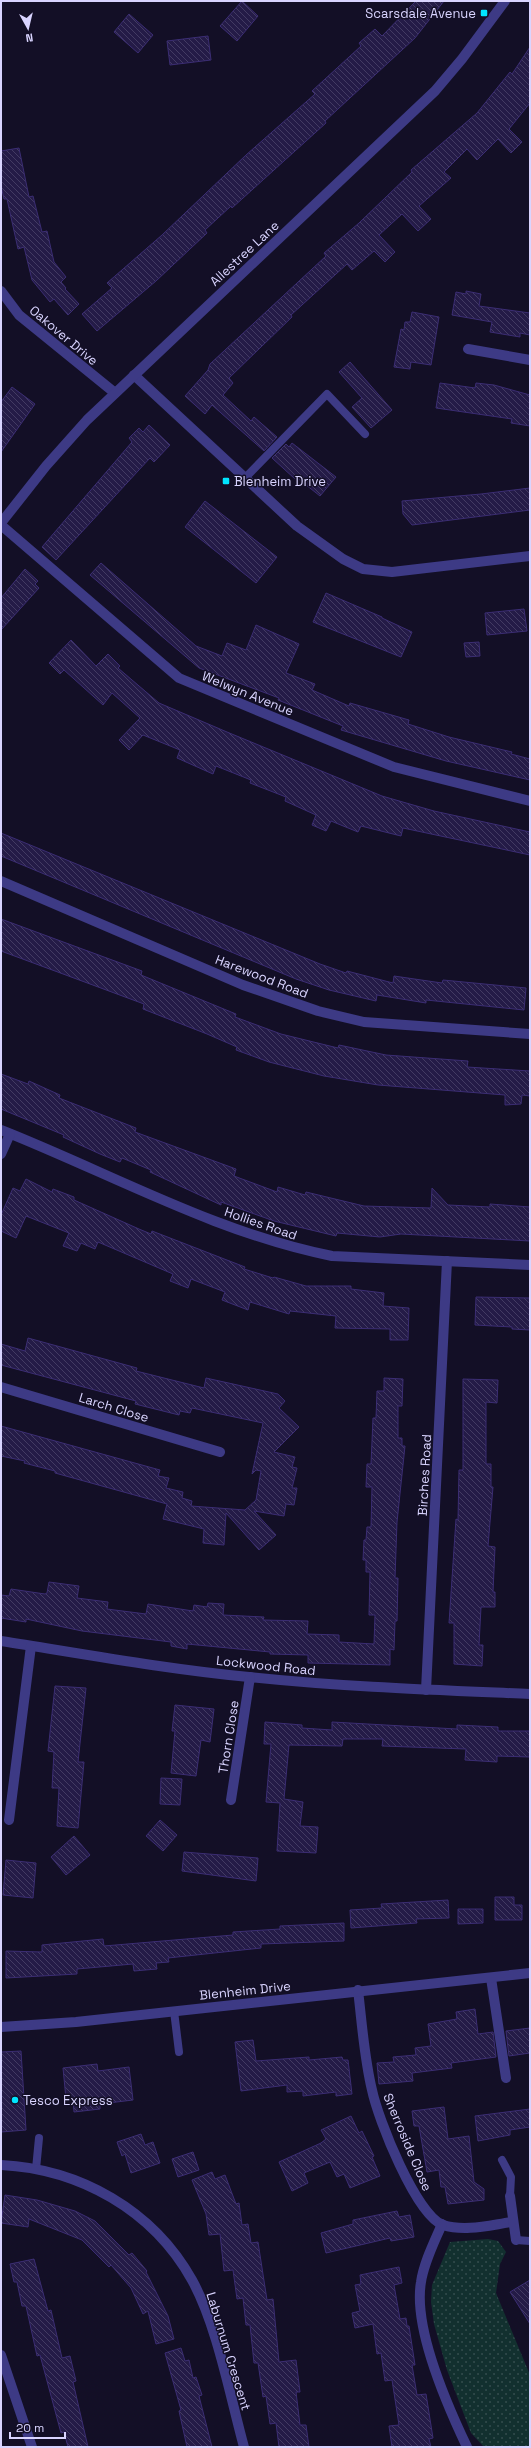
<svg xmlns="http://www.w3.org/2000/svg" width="531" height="2448" viewBox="0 0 531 2448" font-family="'Space Grotesk',sans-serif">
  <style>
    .grass { fill: url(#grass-dots) }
    .building { fill: url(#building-back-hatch); stroke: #3b2d73 }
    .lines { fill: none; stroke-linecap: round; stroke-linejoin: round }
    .service { stroke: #3d3a85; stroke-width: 8 }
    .minor { stroke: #3d3a85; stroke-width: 10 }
    .tertiary { stroke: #3d3a85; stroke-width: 10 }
    .poi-dot { fill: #00e5ff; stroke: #130f26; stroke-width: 1.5 }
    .labels { text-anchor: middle; stroke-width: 3; stroke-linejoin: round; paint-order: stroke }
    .poi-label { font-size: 13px; fill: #d9d4ff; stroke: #130f26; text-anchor: start }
    .street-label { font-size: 13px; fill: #d9d4ff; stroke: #130f26 }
  </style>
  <defs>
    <pattern id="grass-dots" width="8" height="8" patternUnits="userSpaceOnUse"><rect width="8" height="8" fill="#12302f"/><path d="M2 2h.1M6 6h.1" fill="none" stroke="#344d4e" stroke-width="1.8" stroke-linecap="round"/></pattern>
    <pattern id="building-back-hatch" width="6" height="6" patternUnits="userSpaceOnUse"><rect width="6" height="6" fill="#241b47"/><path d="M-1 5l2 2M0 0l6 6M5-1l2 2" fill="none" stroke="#433b63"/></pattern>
  </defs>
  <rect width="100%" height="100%" fill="#130f26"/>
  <!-- grass -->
  <path class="grass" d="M488,2239L498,2241L506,2252L500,2264L496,2293L530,2375V2447H484L471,2433L447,2370L434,2324L431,2302L432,2285L450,2242Z"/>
  <!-- building -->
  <g class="building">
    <path d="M242,1L258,16L237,41L220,26Z"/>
    <path d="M416,1H444L415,38L325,121L326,123L232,208L231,206L205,230L207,233L156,281L97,331L82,314L112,288L107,283L162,235L246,155L315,94L312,91L361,46L359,43L375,29L382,36Z"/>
    <path d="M129,14L153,35L138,53L114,32Z"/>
    <path d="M208,36L211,60L170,65L167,41Z"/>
    <path d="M530,47V103L509,129L522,142L511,153L498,139L477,160L467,149L444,172L451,178L419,206L431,219L418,231L402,214L379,235L395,252L385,262L374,251L352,270L347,264L291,315L292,317L229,378L233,383L223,395L251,421L254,417L277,437L264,451L212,405L205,414L185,396L208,370L210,364L326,256L324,253L359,223L412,172L411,170L477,113L510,72L512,74Z"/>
    <path d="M19,148L29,197L33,196L42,232L47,231L54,262L66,277L61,282L66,288L65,289L79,304L68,315L54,299L50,302L32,280L24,247L18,249L7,199H4L1,186V151Z"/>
    <path d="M466,291L481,294L479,306L530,313V335L520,333V337L490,332L492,322L452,315L456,292L466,294Z"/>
    <path d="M412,312L439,317L431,365L411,362L410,369L394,367L401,329L404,330L405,322H410Z"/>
    <path d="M350,362L392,410L371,428L352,407L362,398L339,372Z"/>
    <path d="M440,383L475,388L476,383L494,385L530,395V426L511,423L512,419L436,408Z"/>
    <path d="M12,387L35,404L1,452V402Z"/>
    <path d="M149,425L170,445L154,462L150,458L56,560L42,547L132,442L129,438L139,428L143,432Z"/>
    <path d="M292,443L336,477L320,496L296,477L295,479L272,458L286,444L289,447Z"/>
    <path d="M530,488V510L412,525L403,514L402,501L481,494Z"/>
    <path d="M205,501L277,557L256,583L185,527Z"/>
    <path d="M101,563L196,646L222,656L227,643L246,650L256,625L299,644L286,673L315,684L312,690L349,706L350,703L409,720L408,724L449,737L512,752L511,754L530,759V780L446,761L341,730L343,726L278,700L279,698L199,668L90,575Z"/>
    <path d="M25,569L38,581L35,584L39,588L1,630V598Z"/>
    <path d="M326,593L382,617V618L412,632L401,657L313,622Z"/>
    <path d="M524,609L527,631L487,635L485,613Z"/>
    <path d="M71,640L96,666L108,654L120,666L118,668L159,703L227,732L382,796L434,811L530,832V855L403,828L401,836L361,826L358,832L331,821L326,831L312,825L316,815L285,801L286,797L250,783L251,780L216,766L213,774L177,758L180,750L143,735L129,750L119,740L140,718L112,693L103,705L64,670L60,674L49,663Z"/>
    <path d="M479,642L480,656L466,657L464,643Z"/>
    <path d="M1,833L320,964L346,973L347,971L393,983L394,976L442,983L443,980L526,988L524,1010L426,1000V1003L377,995L376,1001L329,990L296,979L1,856Z"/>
    <path d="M1,919L142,971L141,975L236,1014L235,1017L281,1034L338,1048L339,1045L386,1055L468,1061L467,1067L530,1071V1096L522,1095L521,1104L505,1105V1095L378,1085L324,1076L269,1062L236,1050L237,1047L207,1034L143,1009L144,1004L1,951Z"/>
    <path d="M1,1074L28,1084L29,1081L60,1095L59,1098L136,1128L135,1132L236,1169L234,1176L277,1192L278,1187L305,1195L306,1192L364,1206L431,1208L432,1188L448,1205L490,1207V1204L530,1207V1241L401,1234L380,1237L337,1233L336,1236L274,1221L221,1202V1205L150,1172L151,1170L122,1158L120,1162L100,1154L63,1137L64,1135L1,1109Z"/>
    <path d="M26,1179L52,1192L53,1189L74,1197V1200L139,1229L151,1234L152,1231L245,1267L244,1269L273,1278L274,1277L306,1286H351V1289L384,1293L383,1306L409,1308L408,1340H390V1329L335,1328L336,1316L290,1311L289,1314L250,1302L248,1310L222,1300L225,1292L191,1279L188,1288L170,1281L173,1274L98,1242L95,1249L81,1243L77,1251L63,1246L69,1233L26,1216L16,1238L1,1231V1215L13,1188L20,1191Z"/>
    <path d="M476,1297L530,1298V1330L512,1329V1327L475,1325Z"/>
    <path d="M28,1338L137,1368L136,1371L204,1388L206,1378L278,1394L285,1401L279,1408L299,1427L274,1452L295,1457L292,1467L297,1468L292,1488H297L294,1505L286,1504L284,1516L254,1511L276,1535L259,1550L226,1513L224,1545L203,1543L204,1529L163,1519L167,1504L55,1473V1471L24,1463L25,1461L1,1456V1426L160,1470L158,1476L169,1478L166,1488L183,1492L182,1498L192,1501L191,1506L245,1510L256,1500L261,1471L256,1470L252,1474L263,1423L192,1408L190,1413L180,1411L179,1415L135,1404L136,1401L1,1365V1344L25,1351Z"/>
    <path d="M384,1378L403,1379L402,1406H398V1438H402V1446H405L397,1522L395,1578H398L397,1621H395L394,1650L390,1649V1665L308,1663V1655L270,1654V1652L187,1644V1649L171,1646V1642L82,1631L26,1619V1622L1,1618V1595L9,1596L11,1589L45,1594L47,1593L49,1582L79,1586L77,1598L108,1602L107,1609L146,1614L148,1604L193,1611L194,1605L207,1607L208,1603L224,1604L223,1615L264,1617L263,1620L308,1621L307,1634L339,1635V1642L374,1644L375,1615H369L370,1572H366V1560H363L364,1540H366L367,1527H371L372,1487H366L367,1464H371L373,1418H376L377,1391H384Z"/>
    <path d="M463,1379L498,1380L497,1403L486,1402V1464H491V1487H493L488,1546L495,1547L493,1592H495V1607H481L479,1645H483L482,1666L454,1664V1623H449L456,1519L458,1520L459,1470H463Z"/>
    <path d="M55,1686L86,1688L78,1762H84L78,1828L57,1826L59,1788H52L54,1752L48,1751Z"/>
    <path d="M175,1705L214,1709L210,1742L201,1740L196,1776L171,1773L175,1731H172Z"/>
    <path d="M265,1722L302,1725V1728L332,1730V1722L457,1729V1725L498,1727V1731H530V1757L497,1756V1762L465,1760L466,1749L382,1746L383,1739H343L342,1746L289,1745L284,1799L303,1802L300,1826L318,1827L316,1853L277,1851L280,1803L266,1802L271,1744H264Z"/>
    <path d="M161,1778L182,1779L180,1805L160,1804Z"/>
    <path d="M160,1820L177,1835L163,1851L146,1836Z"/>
    <path d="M74,1836L90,1855L66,1875L51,1857Z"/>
    <path d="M184,1852L258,1858L256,1881L182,1871Z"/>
    <path d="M6,1860L36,1863L33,1898L3,1895Z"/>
    <path d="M495,1897H514V1905H522V1920H495Z"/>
    <path d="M448,1900L449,1918L416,1919L417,1923L351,1928L350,1910L382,1908L381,1904Z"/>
    <path d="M458,1909H483V1923L458,1924Z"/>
    <path d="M344,1923V1941L261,1944V1948L168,1958L169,1962L156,1963L157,1969L134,1971L133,1964L77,1969V1974L6,1978V1951L42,1952V1945L103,1939L104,1946L233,1935V1932L280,1929V1926Z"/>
    <path d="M475,2009L478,2034L493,2032L496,2057L451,2063L452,2068L412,2073L413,2081L379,2084L377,2063L394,2062L393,2057L416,2055L415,2048L431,2046L428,2024L457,2019L456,2012Z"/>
    <path d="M530,2028V2053L509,2056L506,2031Z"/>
    <path d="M253,2040L256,2061L309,2057V2060L342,2057L343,2060H348L352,2094L336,2096V2092L303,2096V2091L287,2092V2085L241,2091L235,2042Z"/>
    <path d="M21,2051L26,2130L1,2132V2052Z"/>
    <path d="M97,2064L98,2071L129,2067L133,2100L100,2104V2109L74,2112L73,2100L66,2099L63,2068Z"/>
    <path d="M444,2107L448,2139L469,2136L474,2182L484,2189V2200L448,2204L445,2187H441L439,2170L427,2172L419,2126H414L412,2111Z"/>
    <path d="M530,2109V2127L510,2130V2135L478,2141L475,2116Z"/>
    <path d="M351,2116L359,2133L362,2131L374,2156L372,2157L380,2176L350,2188L344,2174L337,2177L330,2162L304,2173L308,2183L292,2191L279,2162L321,2143L326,2139L321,2130Z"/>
    <path d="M141,2134L145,2145L153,2142L160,2163L131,2173L125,2154L122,2156L117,2142Z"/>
    <path d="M193,2152L199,2170L178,2177L172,2159Z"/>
    <path d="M212,2172L215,2179L225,2175L236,2204L239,2203L242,2225L248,2224L251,2243L258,2242L267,2300L273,2299L279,2362L296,2360L300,2392H296L300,2425H306L309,2447H279L276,2423L270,2424L266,2396L263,2397L258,2363H254L250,2325H246L243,2298L237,2299L233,2270L224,2271L220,2234L209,2235L206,2214L192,2180Z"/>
    <path d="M5,2195L37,2200L75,2211L95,2221L129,2255L132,2253L147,2271L146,2272L168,2316L174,2339L156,2344L148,2311L143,2314L131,2288L111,2265L109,2267L82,2240L29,2219L28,2227L1,2223Z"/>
    <path d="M397,2211L399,2217L410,2215L414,2237L391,2241L390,2238L326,2253L321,2233L353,2224V2220Z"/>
    <path d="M34,2259L48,2311L51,2310L62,2358L70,2356L76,2381L73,2382L88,2447H68L64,2432L61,2433L40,2355L37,2356L26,2306H22L17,2282H14L10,2264Z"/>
    <path d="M399,2267L402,2283L394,2285L400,2319L406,2318L407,2326H409L415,2365H412L417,2395L426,2394L433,2438L429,2439L431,2447H392L389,2426L399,2425L392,2380L385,2381L381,2353L377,2354L373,2324L355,2328L352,2313L360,2311L355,2285L361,2284L360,2275Z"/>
    <path d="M530,2280V2324L510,2292Z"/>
    <path d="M181,2348L185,2361L189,2360L193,2378L196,2377L202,2395L199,2396L212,2447H187L179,2411L181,2410L165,2353Z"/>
  </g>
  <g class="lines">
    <!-- service -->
    <g class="service">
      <path d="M244,479L327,394L365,434"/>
      <path d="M174,2011L179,2052"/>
      <path d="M502,2160L511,2177L510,2196"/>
      <path d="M36,2169L39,2138"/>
      <path d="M516,2240L530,2241"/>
    </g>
    <!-- minor -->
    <g class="minor">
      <path d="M468,349L530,360"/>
      <path d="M1,525L179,678L394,767L530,801"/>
      <path d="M1,881L243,985L318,1011L364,1022L530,1034"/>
      <path d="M1,1130C110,1173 216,1233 332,1256L530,1265"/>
      <path d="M1,1154L10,1134"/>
      <path d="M1,1387L220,1452"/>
      <path d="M1,1641C84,1654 166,1669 249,1677C343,1687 436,1690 530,1694"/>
      <path d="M426,1690L447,1261"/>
      <path d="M231,1800L250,1677"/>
      <path d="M9,1820L31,1646"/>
      <path d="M491,1978L506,2078"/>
      <path d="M358,1990C362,2023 364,2057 372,2090C378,2119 416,2215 443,2225C465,2232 490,2225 512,2222"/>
      <path d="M510,2196L516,2240"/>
      <path d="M442,2224C434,2243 424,2262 421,2282C413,2328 447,2405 467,2447"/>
      <path d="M1,2355L32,2447"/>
    </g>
    <!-- tertiary -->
    <g class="tertiary">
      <path d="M1,291L19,315L115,393"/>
      <path d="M134,375L297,526L343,559L363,569L392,572L530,556"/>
      <path d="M1,523L46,466L87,420L435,91L462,59L505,1"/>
      <path d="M1,2027L76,2022L530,1973"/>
      <path d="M1,2165C80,2169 153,2210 192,2280C217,2325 230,2396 244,2447"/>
    </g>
  </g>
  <!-- markers -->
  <g class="poi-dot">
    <rect x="480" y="9" width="8" height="8" rx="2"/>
    <rect x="222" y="477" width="8" height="8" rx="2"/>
    <circle cx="15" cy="2100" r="4"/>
  </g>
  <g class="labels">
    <!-- poi labels -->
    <g class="poi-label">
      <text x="476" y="18" text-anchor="end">Scarsdale Avenue</text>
      <text x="234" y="486">Blenheim Drive</text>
      <text x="23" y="2105">Tesco Express</text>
    </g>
    <!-- street labels -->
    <g class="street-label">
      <text transform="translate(244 253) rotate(-43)" y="5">Allestree Lane</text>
      <text transform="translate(64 335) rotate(40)" y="5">Oakover Drive</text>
      <text transform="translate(248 693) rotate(22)" y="5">Welwyn Avenue</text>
      <text transform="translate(262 976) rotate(21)" y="5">Harewood Road</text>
      <text transform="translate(261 1223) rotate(19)" y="5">Hollies Road</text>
      <text transform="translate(114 1407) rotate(17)" y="5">Larch Close</text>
      <text transform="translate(424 1475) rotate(-87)" y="5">Birches Road</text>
      <text transform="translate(266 1665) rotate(6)" y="5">Lockwood Road</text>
      <text transform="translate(228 1737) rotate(-81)" y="5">Thorn Close</text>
      <text transform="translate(245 1990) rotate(-6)" y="5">Blenheim Drive</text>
      <text transform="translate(408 2142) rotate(67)" y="5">Sherroside Close</text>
      <text transform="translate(229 2351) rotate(73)" y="5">Laburnum Crescent</text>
    </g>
  </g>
  <!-- border -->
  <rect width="531" height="2448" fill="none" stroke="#d9d4ff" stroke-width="4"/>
  <!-- north arrow -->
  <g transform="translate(28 28) rotate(172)" stroke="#130f26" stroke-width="3" paint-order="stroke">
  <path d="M0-3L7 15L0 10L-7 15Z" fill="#d9d4ff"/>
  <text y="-6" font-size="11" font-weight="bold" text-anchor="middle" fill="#d9d4ff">N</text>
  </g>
  <!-- scale -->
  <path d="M10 2432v6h55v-6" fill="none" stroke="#d9d4ff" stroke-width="2"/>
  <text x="16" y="2432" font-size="12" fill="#d9d4ff" stroke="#130f26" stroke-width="3" paint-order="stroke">20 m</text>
</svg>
